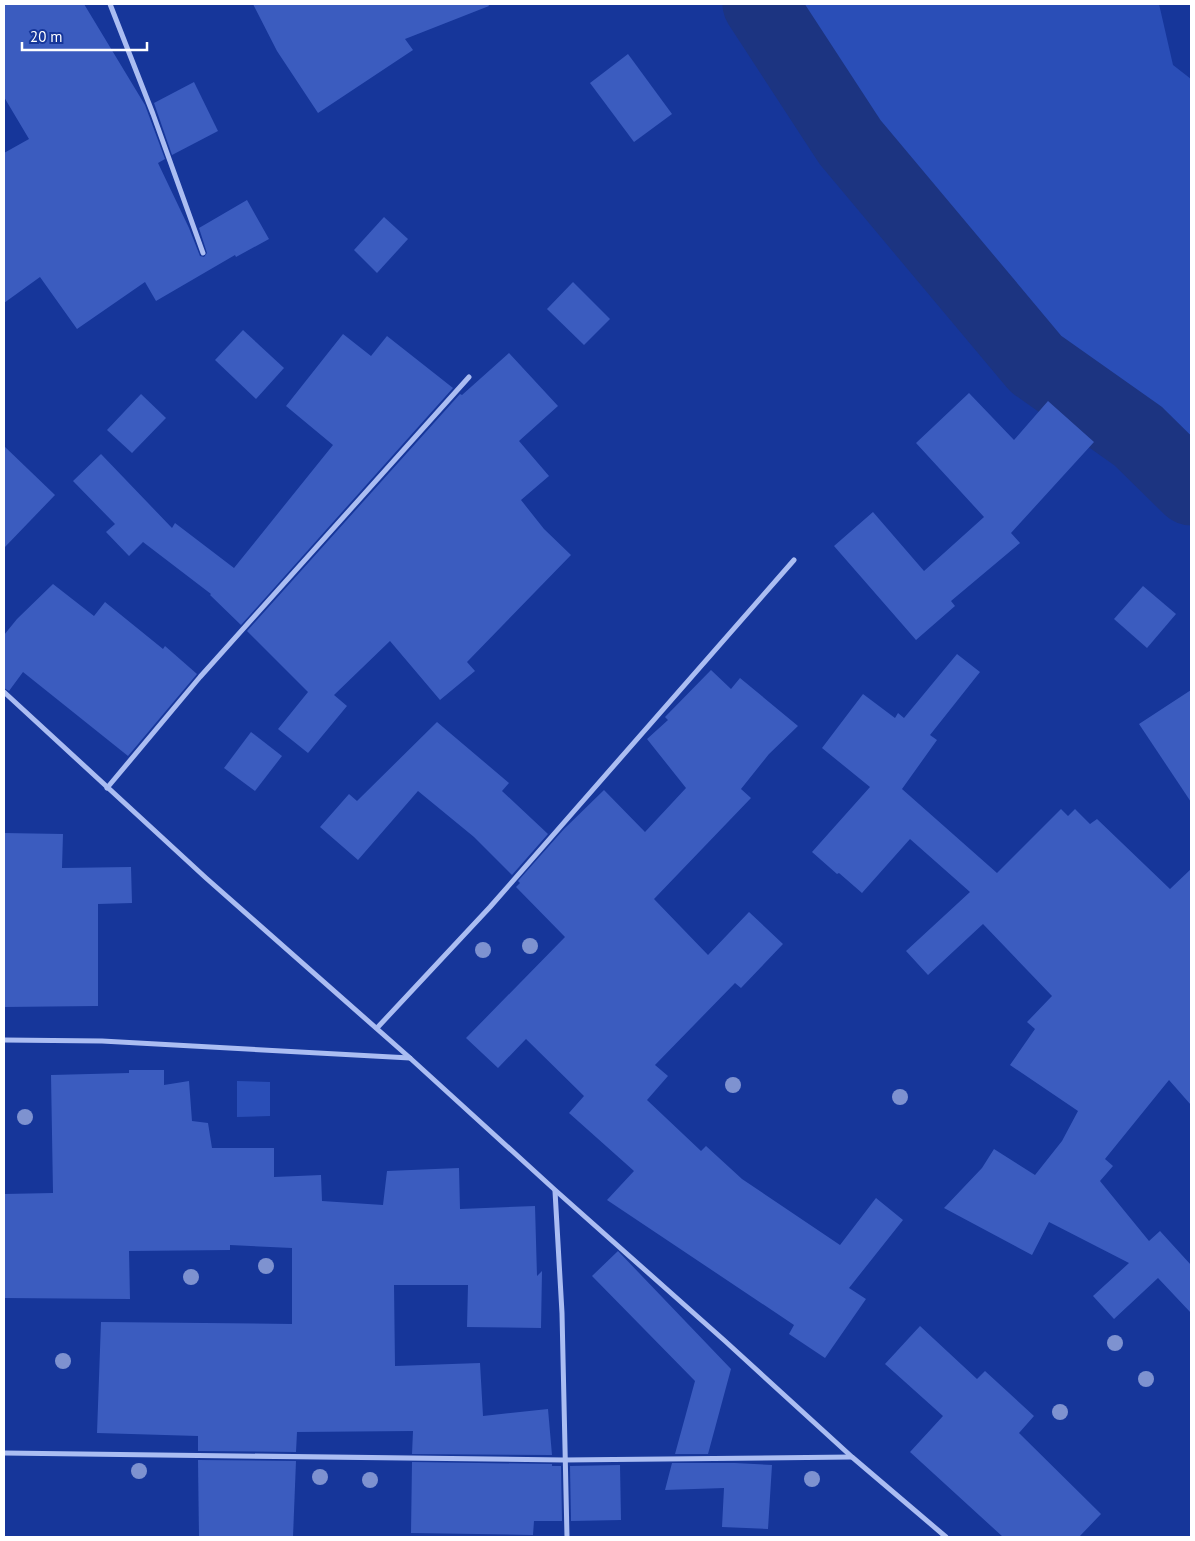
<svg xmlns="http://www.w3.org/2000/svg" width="1195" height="1541" viewBox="0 0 1195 1541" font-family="'PT Sans',sans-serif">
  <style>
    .green { fill: #2a4eb7 }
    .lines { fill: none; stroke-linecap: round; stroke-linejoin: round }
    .river { stroke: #1c3481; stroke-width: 75 }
    .building { fill: #3b5cbf }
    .street { stroke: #abbdf2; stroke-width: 5 }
    .tree { fill: #7e92d0 }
  </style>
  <rect width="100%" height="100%" fill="#16369a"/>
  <!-- green -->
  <g class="green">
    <path d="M782,4H1159L1173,65L1191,79V466L972,264L785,13Z"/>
    <path d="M237,1081L270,1082V1116L237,1117Z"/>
  </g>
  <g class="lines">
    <!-- river -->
    <path class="river" d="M760,4L850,142L1036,364L1138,436L1191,488"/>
  </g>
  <!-- building -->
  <g class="building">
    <path d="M4,4H84L145,105L165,159L158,163L189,228L200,256L204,257L207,253L199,228L247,200L269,239L236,257L235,255L156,301L145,282L77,329L40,277L4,303V153L29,139L4,97Z"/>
    <path d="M253,4H488L489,6L405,39L413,50L318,113L277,51Z"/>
    <path d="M628,54L672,114L634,142L590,83Z"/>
    <path d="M194,82L218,131L172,155L154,103Z"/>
    <path d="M384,217L408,239L377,273L354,250Z"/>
    <path d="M573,282L610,319L584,345L547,309Z"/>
    <path d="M243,330L284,368L256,399L215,360Z"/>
    <path d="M343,334L371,356L387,336L453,388L241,625L210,595L211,594L143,542L129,556L106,532L115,524L73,481L101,454L172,528L175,523L234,568L333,445L286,406Z"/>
    <path d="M509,353L558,406L519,441L549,476L521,500L544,529L571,555L467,662L475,671L440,700L390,641L334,695L347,706L308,753L278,729L308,692L247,631L460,394L462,395Z"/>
    <path d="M969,393L1014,440L1048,401L1094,442L1011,533L1020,543L951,601L955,606L916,640L834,546L873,512L924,571L984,517L916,443Z"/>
    <path d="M141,394L166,418L132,453L107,430Z"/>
    <path d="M4,446L55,495L4,548Z"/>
    <path d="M53,584L94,616L105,602L163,649L165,646L197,674L128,756L23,672L9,691L4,688V635L17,619Z"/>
    <path d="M1143,586L1176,614L1147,648L1114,619Z"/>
    <path d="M957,654L980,672L930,735L937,740L902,789L997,873L1061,809L1068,816L1075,809L1090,824L1097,819L1170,889L1191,869V1105L1169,1080L1105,1159L1113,1166L1100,1181L1149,1241L1160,1231L1191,1265V1313L1158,1278L1114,1319L1093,1296L1129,1263L1049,1222L1032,1255L944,1208L982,1168L994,1149L1035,1175L1062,1141L1078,1111L1010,1065L1035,1029L1027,1022L1052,996L983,924L928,975L906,951L970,892L910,839L862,893L839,873L837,874L812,852L870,787L822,748L863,694L895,718L898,713L904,718Z"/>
    <path d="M711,670L731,689L740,678L798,726L769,754L741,789L751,798L654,899L708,955L749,912L783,944L741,988L735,983L655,1065L668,1076L647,1100L701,1151L706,1146L742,1179L840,1245L876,1198L903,1220L849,1288L866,1299L825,1358L789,1334L794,1325L607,1200L634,1171L569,1113L584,1096L526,1039L498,1068L466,1038L565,937L516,887L520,883L518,881L564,829L604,790L645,832L686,788L647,739L668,720L665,717Z"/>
    <path d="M1191,690V802L1139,724Z"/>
    <path d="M437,722L509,783L502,791L548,834L512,875L474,837L418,791L358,860L320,827L349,794L357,801Z"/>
    <path d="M251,732L282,756L255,791L224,768Z"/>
    <path d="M4,833L63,834L62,868L131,867L132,903L98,904V1006L4,1007Z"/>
    <path d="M129,1070H164V1085L189,1081L192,1121L208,1123L212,1148H274V1177L321,1175L322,1201L383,1205L387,1171L459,1168L460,1209L535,1206L537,1276L542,1271L541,1328L467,1327L468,1285H394L395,1366L480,1363L483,1416L548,1409L552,1455L412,1454L413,1431L297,1432L296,1452L198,1451V1436L97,1433L101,1322L292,1324V1248L230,1245V1250L129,1251L130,1299L4,1298V1194L53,1193L51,1075L129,1073Z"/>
    <path d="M618,1251L731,1369L708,1454H675L695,1381L592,1276Z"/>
    <path d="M920,1326L977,1379L985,1371L1034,1416L1019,1433L1101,1514L1079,1537H1003L910,1452L943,1416L885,1364Z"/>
    <path d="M198,1460L296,1461L293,1537H199Z"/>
    <path d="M412,1462L552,1464V1466H561L562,1521H534L533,1535L411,1533Z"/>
    <path d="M672,1463H735L772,1465L768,1529L722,1527L724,1488L665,1490Z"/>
    <path d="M620,1465L621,1520L571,1521L570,1466Z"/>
  </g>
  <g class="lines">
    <!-- street -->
    <g class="street">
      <path d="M110,4L153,114L203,253"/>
      <path d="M4,692L206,878L410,1058L555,1190L725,1341L852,1457L946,1537"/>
      <path d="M107,788L200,677L469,377"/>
      <path d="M377,1028L490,907L794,560"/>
      <path d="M4,1040L102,1041L410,1058"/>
      <path d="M555,1191L562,1313L567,1537"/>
      <path d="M4,1453L564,1460L851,1457"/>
    </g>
  </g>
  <!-- trees -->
  <g class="tree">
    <circle cx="530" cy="946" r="8"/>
    <circle cx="483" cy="950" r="8"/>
    <circle cx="733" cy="1085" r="8"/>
    <circle cx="900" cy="1097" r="8"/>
    <circle cx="25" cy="1117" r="8"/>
    <circle cx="266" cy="1266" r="8"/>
    <circle cx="191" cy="1277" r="8"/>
    <circle cx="1115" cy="1343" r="8"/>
    <circle cx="63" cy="1361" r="8"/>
    <circle cx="1146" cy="1379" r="8"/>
    <circle cx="1060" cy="1412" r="8"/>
    <circle cx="139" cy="1471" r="8"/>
    <circle cx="320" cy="1477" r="8"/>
    <circle cx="812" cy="1479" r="8"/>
    <circle cx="370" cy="1480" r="8"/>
  </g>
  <!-- border -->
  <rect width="1195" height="1541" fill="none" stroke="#ffffff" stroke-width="10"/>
  <!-- scale -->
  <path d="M22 42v8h125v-8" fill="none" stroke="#ffffff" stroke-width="2.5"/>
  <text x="30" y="42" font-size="15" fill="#ffffff" stroke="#16369a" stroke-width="4" paint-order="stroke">20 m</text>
</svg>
